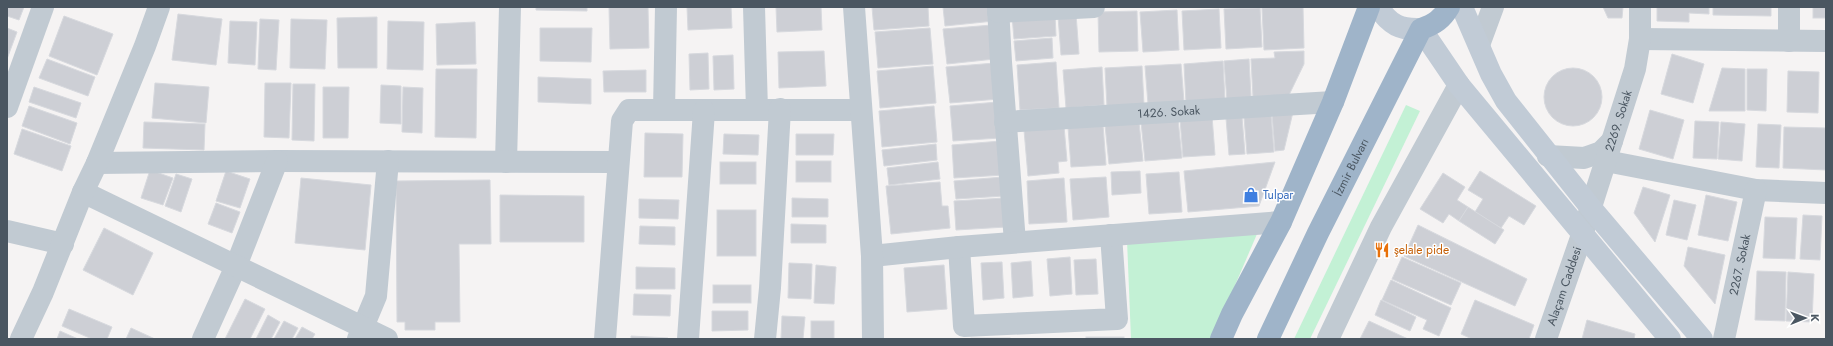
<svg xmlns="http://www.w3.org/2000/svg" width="1833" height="346" viewBox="0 0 1833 346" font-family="Jost,sans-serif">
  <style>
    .green { fill: #c3f1d5 }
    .building { fill: #cdcfd5; stroke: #d7d9de }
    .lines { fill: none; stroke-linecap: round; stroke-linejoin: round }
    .minor { stroke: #c1cad2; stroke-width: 22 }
    .tertiary { stroke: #c1cad2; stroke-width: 22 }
    .secondary { stroke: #c1cbd6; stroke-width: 22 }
    .trunk { stroke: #9fb4c9; stroke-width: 22 }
    .labels { text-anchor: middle; stroke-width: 3; stroke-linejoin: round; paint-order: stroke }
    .street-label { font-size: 12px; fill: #4a5661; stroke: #fff }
    .shop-label { font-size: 12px; fill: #366cbe; stroke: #fff; text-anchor: start }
    .food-label { font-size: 12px; fill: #c56008; stroke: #fff; text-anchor: start }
  </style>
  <rect width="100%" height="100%" fill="#f5f3f3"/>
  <!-- green -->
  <g class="green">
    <path d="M1406,105L1420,111L1310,339H1294Z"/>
    <path d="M1257,234L1212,339H1131L1127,240Z"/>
  </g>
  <!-- building -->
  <g class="building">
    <path d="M7,7H24L19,20L7,16Z"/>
    <path d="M536,7H587V11L536,10Z"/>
    <path d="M609,7H648L649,48L610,49Z"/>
    <path d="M687,7H731L732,28L688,30Z"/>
    <path d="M776,7H821L822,30L777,32Z"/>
    <path d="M872,7H928L929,26L874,30Z"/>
    <path d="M943,7H992L994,21L945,26Z"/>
    <path d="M1303,7L1304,48L1264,50L1262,8Z"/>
    <path d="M1603,7H1623L1622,18H1608Z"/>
    <path d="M1657,7H1709V14L1689,13V22L1657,21Z"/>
    <path d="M1713,7H1771V16L1713,15Z"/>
    <rect x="1813" y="7" width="13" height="11"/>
    <path d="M1260,8L1262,47L1226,49L1224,9Z"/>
    <path d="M1219,9L1221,48L1184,50L1182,11Z"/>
    <path d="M1177,10L1179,50L1143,52L1140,12Z"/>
    <path d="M1137,11L1138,51L1099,52L1098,12Z"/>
    <path d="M178,14L222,19L216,65L172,60Z"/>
    <path d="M1055,14L1056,36L1014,39L1012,16Z"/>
    <path d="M1076,14L1079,54L1061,55L1058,16Z"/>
    <path d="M64,16L113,34L97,75L49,56Z"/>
    <path d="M377,17V68H338L337,18Z"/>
    <path d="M260,19L279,20L276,70L258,69Z"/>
    <path d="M291,19L327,20L325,69L290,68Z"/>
    <path d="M230,21L257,22L255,65L228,63Z"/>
    <path d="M388,21L424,22L423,70L387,69Z"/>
    <path d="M475,22L476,64L437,65L436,24Z"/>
    <path d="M992,25L995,59L947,64L943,29Z"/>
    <path d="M7,28L17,32L7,59Z"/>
    <path d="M540,28H592L591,62L540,61Z"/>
    <path d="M930,28L933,64L878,68L875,32Z"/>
    <path d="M1052,38L1053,58L1016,61L1014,41Z"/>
    <path d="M824,51L826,86L779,88L778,52Z"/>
    <path d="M1304,51V64L1289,95L1253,97L1251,59L1275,58L1274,52Z"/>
    <path d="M708,53L709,89L690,90L689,54Z"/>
    <path d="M1672,54L1704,64L1693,103L1661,94Z"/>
    <path d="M733,55L734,89L714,90L713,56Z"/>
    <path d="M47,59L95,77L88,96L39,78Z"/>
    <path d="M1249,59L1251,97L1227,101L1224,61Z"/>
    <path d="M1223,61L1225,101L1186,103L1184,64Z"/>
    <path d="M1056,62L1059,108L1020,110L1017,65Z"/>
    <path d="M995,63L999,99L950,103L946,67Z"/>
    <path d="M1181,64L1184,102L1148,104L1145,66Z"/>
    <path d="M933,66L936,103L880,108L877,71Z"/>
    <path d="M1142,66L1144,105L1107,107L1105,68Z"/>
    <path d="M1102,67L1104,105L1066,108L1063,70Z"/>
    <circle cx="1573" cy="97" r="29"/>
    <path d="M1722,68L1745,69V111H1709Z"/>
    <path d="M436,69H477L476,138L435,137Z"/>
    <path d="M1747,69H1767L1766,111L1747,110Z"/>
    <path d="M646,70V92H604L603,71Z"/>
    <path d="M1788,71L1819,72L1818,113L1787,112Z"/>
    <path d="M538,77L591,79V104L538,102Z"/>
    <path d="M155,83L209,87L206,123L152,118Z"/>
    <path d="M265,83H291L289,138L264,137Z"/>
    <path d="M293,84H315L314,141L292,140Z"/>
    <path d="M381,85L401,86V124L380,123Z"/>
    <path d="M34,87L81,103L76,118L29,102Z"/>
    <path d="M323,87H349L348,138H323Z"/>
    <path d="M403,87L423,88L422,133L402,132Z"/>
    <path d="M998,102L1000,138L953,141L950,106Z"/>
    <path d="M29,106L77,123L70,144L22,126Z"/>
    <path d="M934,106L937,142L882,147L879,111Z"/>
    <path d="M1650,110L1684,120L1673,159L1639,149Z"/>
    <path d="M1293,112L1284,150L1275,151L1272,114Z"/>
    <path d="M1271,114L1274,152L1247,154L1244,117Z"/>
    <path d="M1212,116L1215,155L1183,157L1180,119Z"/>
    <path d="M1242,117L1245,154L1229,155L1226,118Z"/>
    <path d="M1178,119L1182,158L1145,161L1141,122Z"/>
    <path d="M1695,121L1719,122L1717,159L1693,158Z"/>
    <path d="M144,122L205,124L204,150L143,148Z"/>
    <path d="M1139,122L1143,161L1109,164L1105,125Z"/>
    <path d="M1721,122L1745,124L1742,161L1718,159Z"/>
    <path d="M1758,124L1781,125L1779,168L1756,167Z"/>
    <path d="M1103,125L1106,165L1071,167L1068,127Z"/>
    <path d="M1064,126L1067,161L1058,162L1059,173L1028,176L1024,130Z"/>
    <path d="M1784,127L1826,128V170L1783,168Z"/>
    <path d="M22,129L71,146L62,171L14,154Z"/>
    <path d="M645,133L683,134L682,177H644Z"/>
    <path d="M724,134L759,135L758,155L723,154Z"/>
    <path d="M796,134H834L833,155H796Z"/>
    <path d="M1001,141L1004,175L954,178L952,145Z"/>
    <path d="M936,144L937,160L884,166L882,150Z"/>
    <rect x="796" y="161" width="35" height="21"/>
    <rect x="720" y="162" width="36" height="22"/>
    <path d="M938,162L940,179L889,185L887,168Z"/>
    <path d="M1275,162L1259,206L1188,212L1184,171Z"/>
    <path d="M150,170L173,178L163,205L141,198Z"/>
    <path d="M226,171L250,179L240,208L216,201Z"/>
    <path d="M1140,171L1141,193L1112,195L1111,172Z"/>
    <path d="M1480,171L1536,206L1524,225L1509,216L1501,228L1475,212L1483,199L1468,190Z"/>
    <path d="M1179,172L1182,212L1149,214L1146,174Z"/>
    <path d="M1443,173L1465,187L1457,200L1468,207L1459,221L1449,214L1443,223L1420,209Z"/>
    <path d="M176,174L192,179L181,212L165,206Z"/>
    <path d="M1003,177L1004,196L956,199L954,181Z"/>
    <path d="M1106,177L1109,217L1073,220L1070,179Z"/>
    <path d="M301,178L371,185L365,250L295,243Z"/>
    <path d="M1064,178L1067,222L1029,224L1027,181Z"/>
    <path d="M490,180L491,244H459L460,322H435V330H405V322H397L396,181Z"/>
    <path d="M940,182L942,206H948L950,228L891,234L886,186Z"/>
    <path d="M1643,187L1670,195L1655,242L1634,213Z"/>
    <path d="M500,195L584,196V242H500Z"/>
    <path d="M1706,195L1737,202L1728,241L1698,235Z"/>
    <path d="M792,198L828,199V217H792Z"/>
    <path d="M1005,198L1006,227L956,230L954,201Z"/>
    <path d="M639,199L679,200L678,219L639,218Z"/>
    <path d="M1674,200L1696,205L1687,240L1666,235Z"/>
    <path d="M216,203L240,212L232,233L208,224Z"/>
    <path d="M1468,207L1504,230L1495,244L1459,221Z"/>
    <rect x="717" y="210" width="39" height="46"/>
    <path d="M1803,215L1822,216L1820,260L1800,259Z"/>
    <path d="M1765,217L1797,218L1795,259L1763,258Z"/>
    <path d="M791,224L826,225V243H791Z"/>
    <path d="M1418,225L1527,279L1515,306L1404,256Z"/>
    <path d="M640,226L675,227V245L639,244Z"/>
    <path d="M104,228L153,253L133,295L83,270Z"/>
    <path d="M1688,247L1725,255L1715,304L1684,266Z"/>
    <path d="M1070,257L1072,294L1050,296L1047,259Z"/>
    <path d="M1402,257L1461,283L1451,305L1392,279Z"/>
    <path d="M1096,259L1098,294L1076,295L1074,260Z"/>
    <path d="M1031,261L1033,296L1013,298L1011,263Z"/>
    <path d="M1002,262L1004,298L983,300L981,263Z"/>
    <path d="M789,263L812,264L811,299L788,298Z"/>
    <path d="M816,265L836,267L834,304L814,303Z"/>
    <path d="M944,265L947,309L907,312L904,268Z"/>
    <path d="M636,267L675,268V289H636Z"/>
    <path d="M1757,271L1786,272L1785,321L1755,320Z"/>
    <path d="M1788,272L1814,274L1812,322L1786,321Z"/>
    <path d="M1391,280L1451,308L1439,336L1423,329L1427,320L1382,300Z"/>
    <rect x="713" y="285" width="38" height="18"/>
    <path d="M634,294L671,295L670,316L633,315Z"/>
    <path d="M245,299L265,309L250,339H225Z"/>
    <path d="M1381,300L1416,317L1410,331L1375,315Z"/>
    <path d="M1475,300L1534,325L1529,339H1472L1461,334Z"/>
    <path d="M69,309L112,327L107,339H92L62,326Z"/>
    <path d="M712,311H748V330L712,331Z"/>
    <path d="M268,315L280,322L271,339H256Z"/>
    <path d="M782,316L805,317L803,339H781Z"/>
    <path d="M1587,320L1635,334L1634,339H1582Z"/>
    <path d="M284,321L298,328L292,339H274Z"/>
    <rect x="811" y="321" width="23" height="18"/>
    <path d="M1369,321L1408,339H1360Z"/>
    <path d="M302,327L315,334L312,339H295Z"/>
    <path d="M131,328L155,339H126Z"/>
    <path d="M60,331L78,339H57Z"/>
    <path d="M631,336L668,338V339H631Z"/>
    <rect x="1086" y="337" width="38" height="2"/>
    <rect x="971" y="338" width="39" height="1"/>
  </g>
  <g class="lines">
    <!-- minor -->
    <g class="minor">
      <path d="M754,7L757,110"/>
      <path d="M998,7L1001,62L1015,242"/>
      <path d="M998,12L1094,7"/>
      <path d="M1640,39L1826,41"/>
      <path d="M1789,41V7"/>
      <path d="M7,107L43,7"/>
      <path d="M664,110L666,7"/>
      <path id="s1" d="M1005,122L1333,102"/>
      <path d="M1606,161L1756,190L1826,193"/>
      <path d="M506,162L510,7"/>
      <path d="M97,163L277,161L618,162"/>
      <path d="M7,231L63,244"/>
      <path d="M959,247L964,326L1117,319L1111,235"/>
      <path d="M872,256L959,247L1281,222"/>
      <path d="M203,339L236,266L277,161"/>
      <path d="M358,339L376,296L388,161"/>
      <path d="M605,339L622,121L629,110H861"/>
      <path d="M688,339L704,111"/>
      <path d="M765,339L770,288L780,109"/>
      <path id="s2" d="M1724,339L1756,190"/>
    </g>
    <!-- tertiary -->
    <g class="tertiary">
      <path d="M854,7L872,256L873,339"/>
      <path d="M1479,45L1493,7"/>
      <path d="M1548,156L1584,158L1601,152L1612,141"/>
      <path d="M83,192L387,339"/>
      <path d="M21,339L43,292L83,192L97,163L145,46L159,7"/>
      <path d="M1328,339L1381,227L1459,85"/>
      <path id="s3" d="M1546,339L1583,232L1635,69L1640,39V7"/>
    </g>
    <!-- secondary -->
    <g class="secondary">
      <path d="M1378,7C1390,25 1400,30 1421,29L1459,85L1670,339"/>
      <path d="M1462,7L1491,74L1506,101L1591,208L1702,339"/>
    </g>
    <!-- trunk -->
    <g class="trunk">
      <path d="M1221,339L1232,314L1281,222L1333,102L1369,7"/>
      <path id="s4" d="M1268,339L1318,233L1421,29C1435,24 1442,19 1449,7"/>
    </g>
  </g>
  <!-- icons -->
  <defs>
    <symbol id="shop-bare" viewBox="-9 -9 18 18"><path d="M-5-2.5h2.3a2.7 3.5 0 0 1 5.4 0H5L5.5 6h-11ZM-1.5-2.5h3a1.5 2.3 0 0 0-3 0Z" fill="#3f7fe0" stroke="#fff" stroke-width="2.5" paint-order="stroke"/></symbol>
    <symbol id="restaurant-bare" viewBox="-9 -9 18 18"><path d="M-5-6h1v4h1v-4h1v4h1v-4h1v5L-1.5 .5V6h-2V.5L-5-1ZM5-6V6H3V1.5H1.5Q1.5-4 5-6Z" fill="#e8710a" stroke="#fff" stroke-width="2.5" paint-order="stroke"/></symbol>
  </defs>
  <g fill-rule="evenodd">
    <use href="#shop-bare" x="1240" y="184" width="22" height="22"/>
    <use href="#restaurant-bare" x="1371" y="239" width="22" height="22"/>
  </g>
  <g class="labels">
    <!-- street labels -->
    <g class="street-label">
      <text dy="4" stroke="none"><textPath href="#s1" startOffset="164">1426. Sokak</textPath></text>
      <text dy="4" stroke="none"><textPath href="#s3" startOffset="230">2269. Sokak</textPath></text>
      <text dy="4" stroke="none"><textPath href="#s4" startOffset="191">İzmir Bulvarı</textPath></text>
      <text dy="4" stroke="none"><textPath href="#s2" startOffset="76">2267. Sokak</textPath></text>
      <text dy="4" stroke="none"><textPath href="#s3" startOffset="56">Alaçam Caddesi</textPath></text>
    </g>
    <!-- shop labels -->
    <g class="shop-label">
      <text x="1263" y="199">Tulpar</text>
    </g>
    <!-- food labels -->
    <g class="food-label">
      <text x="1394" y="254">şelale pide</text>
    </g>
  </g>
  <!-- border -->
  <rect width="1833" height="346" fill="none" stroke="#4a5661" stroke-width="16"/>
  <!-- north arrow -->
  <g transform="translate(1805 318) rotate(89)" stroke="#ffffff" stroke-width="3" paint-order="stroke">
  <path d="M0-3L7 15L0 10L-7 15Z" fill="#4a5661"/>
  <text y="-6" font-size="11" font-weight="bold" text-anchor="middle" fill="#4a5661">K</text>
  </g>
</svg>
